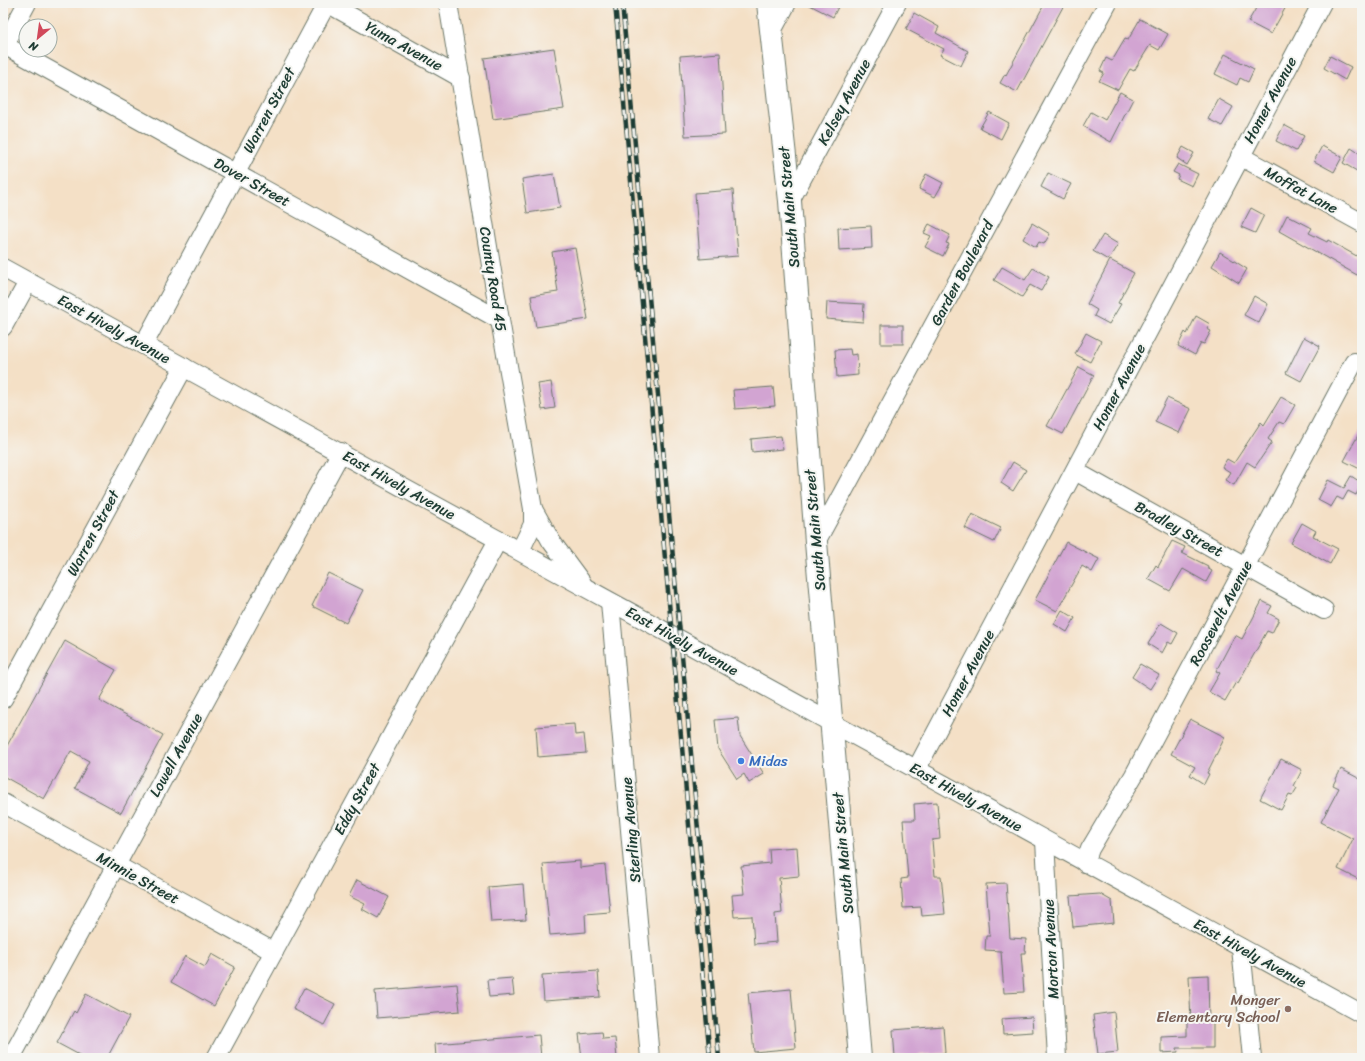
<svg xmlns="http://www.w3.org/2000/svg" width="1365" height="1061" viewBox="0 0 1365 1061" font-family="Sriracha,sans-serif">
  <style>
    .building { fill: #d2a4d2 }
    .lines { fill: none; stroke-linecap: round; stroke-linejoin: round }
    .minor-casing { stroke: #6a7667; stroke-width: 20 }
    .major-casing { stroke: #6a7667; stroke-width: 24 }
    .minor { stroke: #fff; stroke-width: 18 }
    .major { stroke: #fff; stroke-width: 22 }
    .rail-casing { stroke: #1f3d34; stroke-width: 4.5 }
    .rail { stroke: #f6f6f2; stroke-width: 3; stroke-dasharray: 9; stroke-linecap: butt }
    .shop-dot { fill: #3f7fe0; stroke: #f6f6f2; stroke-width: 1.5 }
    .education-dot { fill: #8d6e63; stroke: #f6f6f2; stroke-width: 1.5 }
    .labels { text-anchor: middle; stroke-width: 4; stroke-linejoin: round; paint-order: stroke }
    .street-label { font-size: 15px; fill: #1f3d34; stroke: #f6f6f2 }
    .shop-label { font-size: 15px; fill: #366cbe; stroke: #f6f6f2; text-anchor: start }
    .education-label { font-size: 15px; fill: #785e54; stroke: #f6f6f2; text-anchor: end }
  </style>
  <rect width="100%" height="100%" fill="#f6f6f2"/>
  <filter id="ink" filterUnits="userSpaceOnUse"><feTurbulence type="fractalNoise" baseFrequency=".025" numOctaves="2"/><feDisplacementMap in="SourceGraphic" scale="8" xChannelSelector="R" yChannelSelector="G"/><feConvolveMatrix kernelMatrix="1 2 1 2 8 2 1 2 1" color-interpolation-filters="sRGB"/></filter>
  <filter id="wash" filterUnits="userSpaceOnUse"><feTurbulence type="fractalNoise" baseFrequency=".012" numOctaves="4" result="noise"/><feDisplacementMap in="SourceGraphic" scale="16" xChannelSelector="R" yChannelSelector="G"/><feGaussianBlur stdDeviation="0.9" result="paint"/><feColorMatrix in="noise" values="0 0 0 0 0 0 0 0 0 0 0 0 0 0 0 0 0 1.4 0 .05"/><feComposite in="paint" operator="in"/></filter>
  <g filter="url(#wash)">
    <rect width="100%" height="100%" fill="#f4e0c6"/>
    <g id="blocks">
      <!-- building -->
      <g class="building">
        <path d="M806,3H840L833,17Z"/>
        <path d="M1045,3H1065L1017,92L1000,83L1005,74L1006,75Z"/>
        <path d="M1259,3H1288L1271,34L1248,22Z"/>
        <path d="M914,13L939,27L936,33L968,51L961,66L940,55L944,49L906,29Z"/>
        <path d="M1140,19L1168,34L1159,50L1150,45L1134,71L1130,69L1118,90L1099,81L1104,73L1100,71L1106,58L1112,61L1125,39L1128,40Z"/>
        <path d="M554,48L564,109L493,119L484,58Z"/>
        <path d="M720,53L725,134L685,136L680,56Z"/>
        <path d="M1225,54L1254,69L1248,82L1240,78L1237,85L1215,74Z"/>
        <path d="M1330,56L1351,67L1345,80L1324,68Z"/>
        <path d="M1120,92L1133,99L1111,142L1083,126L1091,112L1105,120Z"/>
        <path d="M1219,99L1233,107L1222,126L1208,119Z"/>
        <path d="M989,112L1009,123L1001,139L980,128Z"/>
        <path d="M1284,125L1304,136L1296,151L1276,141Z"/>
        <path d="M1322,146L1342,157L1334,172L1314,161Z"/>
        <path d="M1183,147L1194,153L1187,165L1177,158Z"/>
        <path d="M1351,148L1362,155V174L1343,163Z"/>
        <path d="M1178,164L1198,174L1192,186L1177,179L1179,175L1173,172Z"/>
        <path d="M1048,173L1071,184L1063,199L1041,187Z"/>
        <path d="M554,174L560,208L527,213L522,179Z"/>
        <path d="M926,174L943,183L935,197L919,189Z"/>
        <path d="M733,190L738,256L700,259L695,193Z"/>
        <path d="M1251,208L1264,215L1255,233L1241,227Z"/>
        <path d="M1287,215L1312,228L1309,233L1327,242L1328,240L1362,259V267L1357,275L1279,231Z"/>
        <path d="M1032,223L1050,234L1044,244L1039,242L1036,247L1023,239Z"/>
        <path d="M929,224L950,235L946,243L949,244L943,256L925,247L931,236L924,233Z"/>
        <path d="M871,226L872,248L839,250L838,228Z"/>
        <path d="M1103,235L1118,244L1108,260L1093,251Z"/>
        <path d="M575,248L588,319L536,327L531,296L558,292L552,252Z"/>
        <path d="M1220,252L1247,269L1239,283L1212,266Z"/>
        <path d="M1110,260L1134,273L1118,303L1121,304L1109,324L1094,316L1097,310L1087,304Z"/>
        <path d="M1002,267L1025,280L1033,268L1049,277L1041,291L1030,285L1022,297L994,280Z"/>
        <path d="M1254,296L1268,304L1259,323L1244,315Z"/>
        <path d="M827,302L864,304L863,322L826,319Z"/>
        <path d="M1196,316L1210,324L1207,329L1211,331L1204,344L1201,343L1195,355L1178,346L1185,332L1187,334Z"/>
        <rect x="881" y="325" width="22" height="19"/>
        <path d="M1086,333L1101,341L1090,362L1075,354Z"/>
        <path d="M1304,337L1320,346L1301,381L1286,373Z"/>
        <path d="M850,349L851,355L857,354L858,375L837,377L835,350Z"/>
        <path d="M1079,367L1094,375L1063,434L1047,426Z"/>
        <path d="M551,382L555,408L542,410L538,384Z"/>
        <path d="M773,387L775,406L735,409L733,390Z"/>
        <path d="M1281,397L1295,405L1284,424L1279,422L1268,439L1272,442L1255,467L1247,462L1234,485L1225,480L1230,472L1222,467L1227,459L1234,463L1261,422L1264,425Z"/>
        <path d="M1167,398L1191,409L1179,433L1155,422Z"/>
        <path d="M1362,428V460L1358,468L1344,461Z"/>
        <path d="M781,436L783,449L752,452L751,439Z"/>
        <path d="M1013,462L1026,470L1013,491L1001,483Z"/>
        <path d="M1351,476L1362,483L1356,495L1348,491L1343,500L1337,497L1331,507L1318,500L1328,480L1344,488Z"/>
        <path d="M972,514L1001,528L994,542L965,528Z"/>
        <path d="M1302,523L1316,531L1313,536L1338,549L1330,564L1291,543Z"/>
        <path d="M1172,541L1185,547L1182,553L1208,566L1207,568L1212,571L1206,582L1183,569L1170,591L1148,579L1156,565L1158,567Z"/>
        <path d="M1066,542L1099,559L1092,572L1082,566L1057,611L1035,600Z"/>
        <path d="M328,573L363,590L346,623L312,606Z"/>
        <path d="M1262,601L1272,606L1268,613L1279,619L1272,633L1267,631L1238,683L1236,682L1225,701L1209,692L1220,673L1216,671L1235,635L1242,639Z"/>
        <path d="M1062,610L1075,618L1067,632L1054,624Z"/>
        <path d="M1161,623L1178,633L1172,644L1168,642L1162,653L1148,644Z"/>
        <path d="M65,641L116,670L99,700L163,735L121,813L75,788L89,761L71,751L44,799L3,776V753Z"/>
        <path d="M1140,664L1159,675L1150,689L1132,677Z"/>
        <path d="M738,718L740,736L764,774L749,783L744,774L737,779L718,749L715,720Z"/>
        <path d="M1190,719L1225,737L1207,773L1209,774L1204,784L1190,775L1195,767L1171,754Z"/>
        <path d="M574,724L575,735L584,734L586,753L538,757L536,727Z"/>
        <path d="M1281,759L1302,770L1294,786L1297,788L1292,796L1289,795L1281,810L1260,799Z"/>
        <path d="M1341,769L1362,780V881L1338,869L1353,839L1321,822L1339,788L1333,785Z"/>
        <path d="M937,802L940,839L932,840L935,876H941L945,914L922,916L921,907L903,908L901,879L908,878L903,820H915L914,804Z"/>
        <path d="M797,847L799,876L779,878L782,913L775,914L777,942L754,944L752,916L734,917L732,895L744,894L741,866L770,863L769,849Z"/>
        <path d="M580,861V868L605,865L610,912L585,914L586,932L550,935L543,864Z"/>
        <path d="M357,880L389,897L378,918L362,909L365,904L349,896Z"/>
        <path d="M1006,883L1010,938L1026,939L1025,953H1021L1024,992L1004,993L1001,951L985,950L986,936H990L986,884Z"/>
        <path d="M523,884L526,920L491,922L488,887Z"/>
        <path d="M1100,894L1112,901L1114,923L1073,927L1070,896Z"/>
        <path d="M212,954L235,967L214,1006L171,982L185,956L205,967Z"/>
        <path d="M598,971L600,997L544,1001L542,975Z"/>
        <path d="M1208,975L1209,1022H1213V1048H1177L1178,1052L1161,1053V1037L1187,1036V1022H1191L1189,976Z"/>
        <path d="M512,978L514,995L489,997L487,980Z"/>
        <path d="M457,984L460,1011L377,1018L375,991Z"/>
        <path d="M304,988L335,1004L324,1025L293,1009Z"/>
        <path d="M791,989L796,1048L754,1052L748,993Z"/>
        <path d="M86,994L129,1017L107,1058H85L57,1043L74,1011L76,1013Z"/>
        <path d="M1114,1012L1118,1052L1098,1054L1093,1015Z"/>
        <path d="M1032,1017L1033,1032L1003,1034L1002,1019Z"/>
        <path d="M943,1026L945,1053L895,1057L893,1030Z"/>
        <path d="M602,1032L603,1039L615,1038L617,1058H582L579,1034Z"/>
        <path d="M539,1035L541,1058H436L435,1044Z"/>
      </g>
    </g>
  </g>
  <g filter="url(#ink)">
    <use href="#blocks" fill-opacity="0" stroke="#6a7667" stroke-width="1"/>
    <g class="lines">
      <defs>
        <g id="minor">
          <path d="M327,3L461,78"/>
          <path d="M448,3L500,320L533,509V524L520,551"/>
          <path d="M771,33L787,3"/>
          <path d="M4,45L500,320"/>
          <path d="M3,48L27,3"/>
          <path d="M1240,156L1362,223"/>
          <path d="M790,201L897,3"/>
          <path d="M3,268L1362,1014"/>
          <path d="M3,327L28,282"/>
          <path d="M144,344L327,3"/>
          <path d="M1075,471L1324,610"/>
          <path d="M533,509L551,541L582,583"/>
          <path d="M816,542L1108,3"/>
          <path d="M610,602L650,1058"/>
          <path d="M3,699L184,367"/>
          <path d="M916,770L1322,3"/>
          <path d="M3,803L274,952"/>
          <path d="M1045,841L1057,1058"/>
          <path d="M1085,863L1090,849L1134,775L1354,362"/>
          <path d="M1241,948L1252,1058"/>
          <path d="M11,1058L341,452"/>
          <path d="M216,1058L498,540"/>
        </g>
        <path id="major" d="M768,3L790,201L816,542L860,1058"/>
      </defs>
      <!-- minor casing -->
      <use href="#minor" class="minor-casing"/>
      <!-- major casing -->
      <use href="#major" class="major-casing"/>
      <!-- minor -->
      <use href="#minor" class="minor"/>
      <!-- major -->
      <use href="#major" class="major"/>
      <defs>
        <g id="rail">
          <path d="M615,3L710,1058"/>
          <path d="M622,3L719,1058"/>
        </g>
      </defs>
      <!-- rail casing -->
      <use href="#rail" class="rail-casing"/>
      <!-- rail -->
      <use href="#rail" class="rail"/>
    </g>
  </g>
  <!-- markers -->
  <circle class="shop-dot" cx="741" cy="761" r="4"/>
  <circle class="education-dot" cx="1288" cy="1009" r="4"/>
  <g class="labels">
    <!-- street labels -->
    <g class="street-label">
      <text transform="translate(404 46) rotate(29)" y="5">Yuma Avenue</text>
      <text transform="translate(1270 100) rotate(-62)" y="5">Homer Avenue</text>
      <text transform="translate(844 102) rotate(-62)" y="5">Kelsey Avenue</text>
      <text transform="translate(269 110) rotate(-62)" y="5">Warren Street</text>
      <text transform="translate(252 182) rotate(29)" y="5">Dover Street</text>
      <text transform="translate(1301 190) rotate(29)" y="5">Moffat Lane</text>
      <text transform="translate(789 207) rotate(-95)" y="5">South Main Street</text>
      <text transform="translate(962 273) rotate(-62)" y="5">Garden Boulevard</text>
      <text transform="translate(493 279) rotate(81)" y="5">County Road 45</text>
      <text transform="translate(114 329) rotate(29)" y="5">East Hively Avenue</text>
      <text transform="translate(1119 387) rotate(-62)" y="5">Homer Avenue</text>
      <text transform="translate(399 485) rotate(29)" y="5">East Hively Avenue</text>
      <text transform="translate(1179 529) rotate(29)" y="5">Bradley Street</text>
      <text transform="translate(815 530) rotate(-95)" y="5">South Main Street</text>
      <text transform="translate(93 533) rotate(-62)" y="5">Warren Street</text>
      <text transform="translate(1221 613) rotate(-62)" y="5">Roosevelt Avenue</text>
      <text transform="translate(682 641) rotate(29)" y="5">East Hively Avenue</text>
      <text transform="translate(968 673) rotate(-62)" y="5">Homer Avenue</text>
      <text transform="translate(176 755) rotate(-61)" y="5">Lowell Avenue</text>
      <text transform="translate(966 797) rotate(29)" y="5">East Hively Avenue</text>
      <text transform="translate(357 799) rotate(-61)" y="5">Eddy Street</text>
      <text transform="translate(631 830) rotate(-95)" y="5">Sterling Avenue</text>
      <text transform="translate(843 853) rotate(-95)" y="5">South Main Street</text>
      <text transform="translate(138 878) rotate(29)" y="5">Minnie Street</text>
      <text transform="translate(1051 949) rotate(-93)" y="5">Morton Avenue</text>
      <text transform="translate(1250 953) rotate(29)" y="5">East Hively Avenue</text>
    </g>
    <!-- shop labels -->
    <g class="shop-label">
      <text x="749" y="766">Midas</text>
    </g>
    <!-- education labels -->
    <g class="education-label">
      <text x="1280" y="1005">Monger<tspan x="1280" dy="17">Elementary School</tspan></text>
    </g>
  </g>
  <!-- margin -->
  <rect width="1365" height="1061" fill="none" stroke="#f6f6f2" stroke-width="16"/>
  <!-- north arrow -->
  <g transform="translate(38 38) rotate(209)"><circle r="19" fill="#f6f6f2" stroke="#a0aca6"/>
  <path d="M0-3L7 15L0 10L-7 15Z" fill="#d1495b"/>
  <text y="-6" font-size="11" font-weight="bold" text-anchor="middle" fill="#1f3d34">N</text>
  </g>
</svg>
